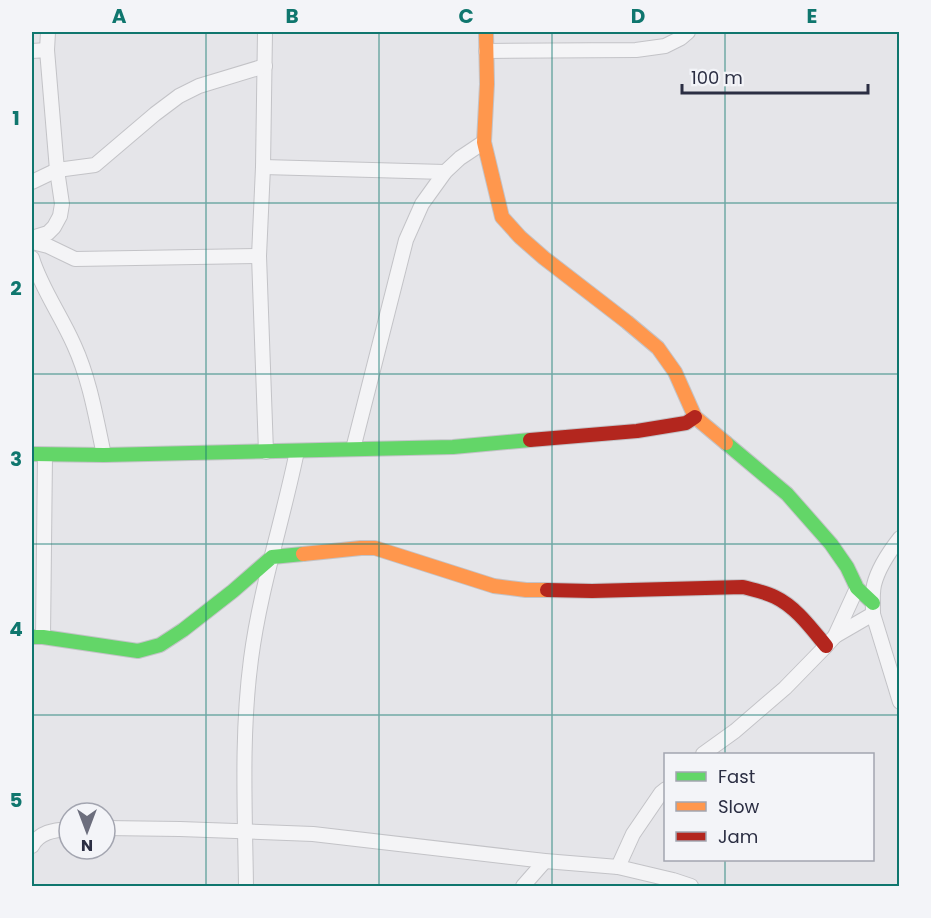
<svg xmlns="http://www.w3.org/2000/svg" width="931" height="918" viewBox="0 0 931 918" font-family="Poppins,sans-serif">
  <style>
    .lines { fill: none; stroke-linecap: round; stroke-linejoin: round }
    .street-casing { stroke: #c3c3c7; stroke-width: 16 }
    .fast-casing { stroke: #c3c3c7; stroke-width: 16 }
    .slow-casing { stroke: #c3c3c7; stroke-width: 16 }
    .jam-casing { stroke: #c3c3c7; stroke-width: 16 }
    .street { stroke: #f4f4f6; stroke-width: 14 }
    .fast { stroke: #63d668; stroke-width: 14 }
    .slow { stroke: #ff974d; stroke-width: 14 }
    .jam { stroke: #b3261e; stroke-width: 14 }
    .grid { fill: none; stroke: #0f766e; stroke-width: 1.5; stroke-opacity: 0.55 }
    .neatline { fill: none; stroke: #0f766e; stroke-width: 2 }
    .grid-label { font-size: 20px; text-anchor: middle; font-weight: bold; fill: #0f766e }
  </style>
  <rect width="100%" height="100%" fill="#e5e5e9"/>
  <g class="lines">
    <defs>
      <g id="street">
        <path d="M265,32L263,167L259,256L266,452"/>
        <path d="M47,50L48,32"/>
        <path d="M32,51L47,50L57,170L62,204L60,216L54,227L48,233L32,238"/>
        <path d="M486,51L636,50L665,46L681,38L688,32"/>
        <path d="M263,167L445,172"/>
        <path d="M32,182L57,170L95,165L155,114L179,96L199,86L265,66"/>
        <path d="M32,242L48,246L75,259L259,256"/>
        <path d="M32,258C41,288 61,315 74,345C90,380 96,418 104,455"/>
        <path d="M353,449L406,240L422,204L445,172L460,158L484,142"/>
        <path d="M900,538C889,552 878,568 874,585C872,594 873,605 873,614L900,702"/>
        <path d="M835,636L873,614"/>
        <path d="M43,637L45,455"/>
        <path d="M703,754L735,731L785,688L826,646L835,636L857,588"/>
        <path d="M105,828L180,829L313,834L545,861L618,867L673,880L691,886"/>
        <path d="M32,846C39,832 54,830 69,829"/>
        <path d="M618,867L633,834L661,793L666,789"/>
        <path d="M246,886C245,811 241,735 251,659C260,589 283,520 297,451"/>
        <path d="M523,886L545,861"/>
      </g>
      <g id="fast">
        <path d="M726,443L787,494L831,544L847,567L857,588L873,603"/>
        <path d="M32,454L104,455L453,447L530,440"/>
        <path d="M32,637H43L138,651L160,645L183,630L233,591L272,557L303,554"/>
      </g>
      <g id="slow">
        <path d="M486,32L487,84L484,142L502,217L520,237L544,258L627,322L658,348L675,372L695,417L726,443"/>
        <path d="M303,554L361,548H375L494,586L526,590H547"/>
      </g>
      <g id="jam">
        <path d="M530,440L637,431L686,423L695,417"/>
        <path d="M547,590L592,591L743,587C754,590 765,592 775,597C796,607 811,628 826,646"/>
      </g>
    </defs>
    <!-- street casing -->
    <use href="#street" class="street-casing"/>
    <!-- fast casing -->
    <use href="#fast" class="fast-casing"/>
    <!-- slow casing -->
    <use href="#slow" class="slow-casing"/>
    <!-- jam casing -->
    <use href="#jam" class="jam-casing"/>
    <!-- street -->
    <use href="#street" class="street"/>
    <!-- fast -->
    <use href="#fast" class="fast"/>
    <!-- slow -->
    <use href="#slow" class="slow"/>
    <!-- jam -->
    <use href="#jam" class="jam"/>
  </g>
  <!-- grid -->
  <path class="grid" d="M206,32V886M379,32V886M552,32V886M725,32V754M32,203H900M32,374H900M32,544H900M32,715H900M725,860V886"/>
  <!-- border -->
  <rect width="931" height="918" fill="none" stroke="#f3f4f8" stroke-width="66"/>
  <!-- legend -->
  <rect x="664" y="753" width="210" height="108" fill="#f3f4f8" stroke="#a3a5b0" stroke-width="1.5"/>
  <rect x="676" y="772" width="30" height="9" fill="#63d668" stroke="#a3a5b0" stroke-width="1.5"/>
  <text x="718" y="783" font-size="18" fill="#2b2e43">Fast</text>
  <rect x="676" y="802" width="30" height="9" fill="#ff974d" stroke="#a3a5b0" stroke-width="1.5"/>
  <text x="718" y="813" font-size="18" fill="#2b2e43">Slow</text>
  <rect x="676" y="832" width="30" height="9" fill="#b3261e" stroke="#a3a5b0" stroke-width="1.5"/>
  <text x="718" y="843" font-size="18" fill="#2b2e43">Jam</text>
  <!-- north arrow -->
  <g transform="translate(87 831) rotate(180)"><circle r="28" fill="#f3f4f8" stroke="#a3a5b0" stroke-width="1.5"/>
  <path d="M0-4.5L10 22L0 15L-10 22Z" fill="#6c6e7d"/>
  <text y="-9" font-size="16" font-weight="bold" text-anchor="middle" fill="#2b2e43">N</text>
  </g>
  <!-- scale -->
  <path d="M682 84v9h186v-9" fill="none" stroke="#2b2e43" stroke-width="3"/>
  <text x="691" y="84" font-size="18" fill="#2b2e43" stroke="#f3f4f8" stroke-width="4.5" paint-order="stroke">100 m</text>
  <rect x="33" y="33" width="865" height="852" class="neatline"/>
  <g class="grid-label">
    <text x="119" y="23">A</text>
    <text x="292" y="23">B</text>
    <text x="466" y="23">C</text>
    <text x="638" y="23">D</text>
    <text x="812" y="23">E</text>
    <text x="16" y="125">1</text>
    <text x="16" y="295">2</text>
    <text x="16" y="466">3</text>
    <text x="16" y="636">4</text>
    <text x="16" y="807">5</text>
  </g>
</svg>
